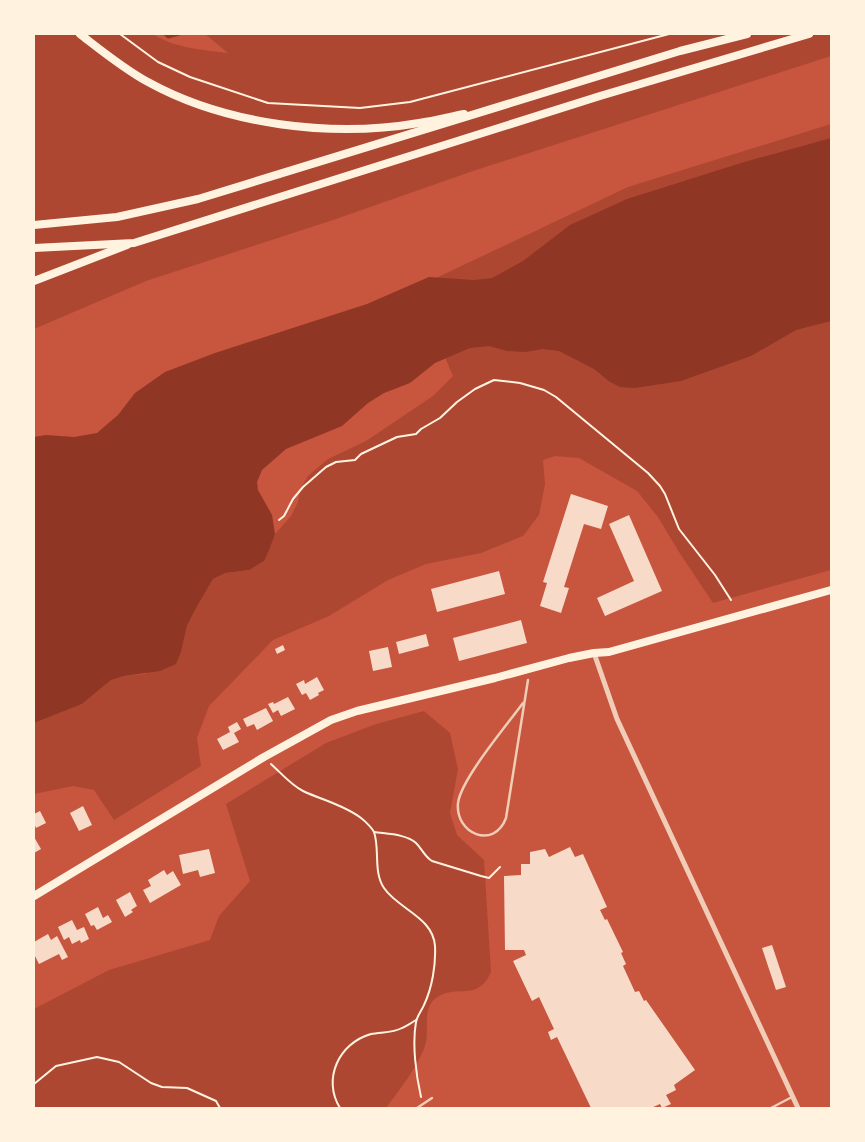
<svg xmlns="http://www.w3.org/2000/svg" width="865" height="1142" viewBox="0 0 865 1142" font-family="Roboto,sans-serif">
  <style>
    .green { fill: #ae4732 }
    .water { fill: #8f3625 }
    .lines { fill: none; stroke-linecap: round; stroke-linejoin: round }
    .stream { stroke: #8f3625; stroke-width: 3 }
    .building { fill: #f7dbc8 }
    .path { stroke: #fff3e0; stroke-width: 2 }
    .service { stroke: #f1ccb7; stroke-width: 2.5 }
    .minor { stroke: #f1ccb7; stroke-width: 5 }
    .secondary { stroke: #fff3e0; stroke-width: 8 }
    .primary { stroke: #fff3e0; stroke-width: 8 }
  </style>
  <rect width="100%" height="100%" fill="#c8553d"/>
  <!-- green -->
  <g class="green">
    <path d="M34,34H153C174,48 203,50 228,53L205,34H831V56L473,171L333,220L146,281L34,329Z"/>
    <path d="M831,124V570L713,603L679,552L658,517L637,491L579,458L555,456L543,460L545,484L539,515L523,536L481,553L426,564L388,580L329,616L273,640L209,706L197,738L201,766L114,820L94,790L73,786L34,794V723L82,704L111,680L124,676L145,674L181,652L187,626L195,610L213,579L225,573L249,570L270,548L275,534L291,516L298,502L300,490L308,476L328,459L366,441L433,396L453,376L415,288L628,187Z"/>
    <path d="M424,711L450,733L458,769L450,813L457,835L484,860L491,972C477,1003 457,983 436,998C422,1008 429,1028 426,1042C422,1061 398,1092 386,1108H34V1009L109,970L210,940L219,916L250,881L226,804L326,743L376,724Z"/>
  </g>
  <!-- water -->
  <path class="water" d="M831,138V321L796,330L751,356L681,381L635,388L620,387L610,382L594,369L559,351L543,349L526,352L507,351L489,346L470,348L435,363L410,383L384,393L368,403L342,426L286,449L262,470L257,482L258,490L272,515L275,534L270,548L264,561L249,570L225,573L213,579L195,610L187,626L181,652L176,664L160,671L124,676L111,680L82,704L34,723V437L46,435L74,437L97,433L118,415L135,393L165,372L215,353L367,304L429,277L474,280L492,278L523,261L570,225L627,199L741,163Z"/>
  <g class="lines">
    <!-- stream -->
    <path class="stream" d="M165,34L168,37L179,34"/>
  </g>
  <!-- building -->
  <g class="building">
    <path d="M571,494L608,506L601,529L584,524L564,587L569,588L561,613L540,606L547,583L543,582Z"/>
    <path d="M629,515L662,591L605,616L597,598L634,581L609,524Z"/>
    <path d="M499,571L505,594L437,612L431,589Z"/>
    <path d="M521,620L527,643L459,661L453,638Z"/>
    <path d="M426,634L429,646L399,654L396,642Z"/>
    <path d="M283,645L285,650L277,654L275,649Z"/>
    <path d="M388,647L392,667L373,671L369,651Z"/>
    <path d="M317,677L324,690L318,693L319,695L310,700L306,693L302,695L296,684L304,680L305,684Z"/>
    <path d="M288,697L295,709L281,716L278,710L273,713L268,704L273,702L274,704Z"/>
    <path d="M266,708L273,721L257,730L254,724L247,727L243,719Z"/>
    <path d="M237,722L241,729L234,733L239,742L223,750L217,739L230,732L228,727Z"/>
    <path d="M83,806L92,825L79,831L70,813Z"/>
    <path d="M40,811L46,823L36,828L34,823V814Z"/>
    <path d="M34,837L41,849L34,853Z"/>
    <path d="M570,847L575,857L583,854L607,907L600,910L605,920L607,919L623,952L621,953L626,964L623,966L635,992L639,991L644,1001L646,1000L695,1070L674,1085L676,1090L666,1095L671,1104L662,1108L660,1104L651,1108H591L557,1037L551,1040L548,1032L554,1029L539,997L532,1001L513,961L526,955L524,950H505L504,876L521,875V864H530V852L545,849L549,857Z"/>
    <path d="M209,849L215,873L200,877L198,870L183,874L179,855Z"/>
    <path d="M164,870L167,875L173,871L181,885L150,903L143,890L151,886L148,880Z"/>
    <path d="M130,892L137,906L131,910L133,912L125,917L116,900Z"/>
    <path d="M98,907L103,918L108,915L112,922L97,930L94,925L91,926L85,914Z"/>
    <path d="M72,920L77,930L84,927L89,939L81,943L80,940L72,944L69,937L64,940L58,927Z"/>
    <path d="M48,934L51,940L57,936L68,957L62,960L59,954L39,964L34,954V942Z"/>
    <path d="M772,945L786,987L776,990L762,948Z"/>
  </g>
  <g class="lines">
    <!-- path -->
    <g class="path">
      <path d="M120,34L158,62L190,77L268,103L360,108L410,102L669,34"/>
      <path d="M279,520L284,516L293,499L303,487L326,467L336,462L355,460L361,454L397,437L416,434L421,429L440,418L457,402L475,389L494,380L520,383L544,390L556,397L648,473L660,486L665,494L679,529L715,575L731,600"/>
      <path d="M271,764C281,773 291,785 303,791C322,800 344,805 361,818C365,821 372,828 374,832C380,849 373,872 384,888C398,909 433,917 435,946C436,965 432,988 424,1005C422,1010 417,1016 416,1022C412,1044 416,1075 421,1097"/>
      <path d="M374,832C387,834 406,834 416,843C422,849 425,857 432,861L481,876L489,878L500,867"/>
      <path d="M34,1084L56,1066L97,1057L119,1062L151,1083L162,1087L187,1088L216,1101L220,1108"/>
      <path d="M340,1108C322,1079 339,1043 371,1034C381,1032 393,1033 402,1028C407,1026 411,1023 416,1020"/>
    </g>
    <!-- service -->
    <g class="service">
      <path d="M523,703C507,725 461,779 458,803C455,834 494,850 506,818L528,680"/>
      <path d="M417,1108L432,1098"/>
      <path d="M771,1108L792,1097"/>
    </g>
    <!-- minor -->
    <path class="minor" d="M594,653L617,719L798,1108"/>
    <!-- secondary -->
    <path class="secondary" d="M34,896L264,757L331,720L357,711L495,678L569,658L594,653L609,652L831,590"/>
    <!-- primary -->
    <g class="primary">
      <path d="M80,34C102,51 124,69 148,82C226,125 332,138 419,123C434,121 449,117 464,114"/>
      <path d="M34,225L117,217L198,199L680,51L747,34"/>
      <path d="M34,248L134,243L600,96L809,34"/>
      <path d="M34,281L127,245"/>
    </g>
  </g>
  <!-- border -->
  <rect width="865" height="1142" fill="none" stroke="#fff3e0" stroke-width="70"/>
</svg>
